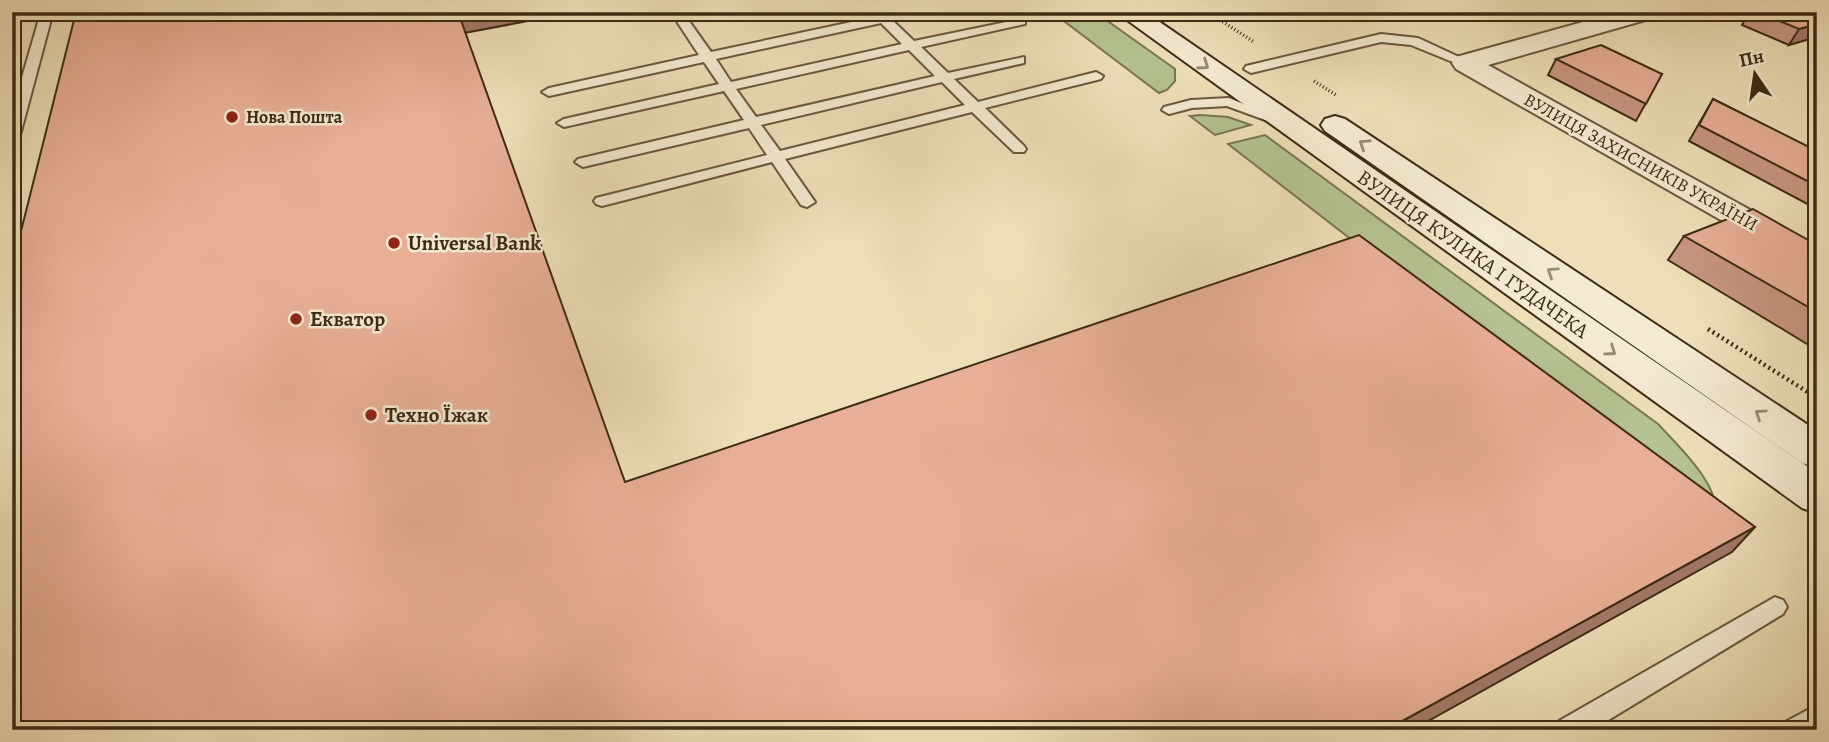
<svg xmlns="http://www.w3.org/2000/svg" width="1829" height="742" viewBox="0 0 1829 742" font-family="Alegreya,serif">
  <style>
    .green { fill: #b5c291; stroke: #797653; stroke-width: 2 }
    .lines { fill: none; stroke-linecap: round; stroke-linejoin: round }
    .service-casing { stroke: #69583e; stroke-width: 4 }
    .minor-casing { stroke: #69583e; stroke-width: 4 }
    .secondary-casing { stroke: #3d2b15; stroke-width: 4 }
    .path-far1 { stroke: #3d2b15; stroke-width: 3.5; stroke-dasharray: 1 2.5; stroke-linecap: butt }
    .path { stroke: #3d2b15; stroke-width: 4.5; stroke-dasharray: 2 3.5; stroke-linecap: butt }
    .service { fill: #f4ead1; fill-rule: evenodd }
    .minor { fill: #f4ead1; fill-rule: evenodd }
    .secondary { fill: #f4ead1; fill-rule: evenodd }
    .wall { fill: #c89681; stroke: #3d2b15; stroke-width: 2 }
    .shaded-wall { fill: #a27a69; stroke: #3d2b15; stroke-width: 2 }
    .building { fill: #e8af96; stroke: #3d2b15; stroke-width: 2 }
    .oneway { stroke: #988a73 }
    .poi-dot { fill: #8f2418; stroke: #f4ead1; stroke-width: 2.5 }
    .labels { text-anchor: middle; stroke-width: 5; stroke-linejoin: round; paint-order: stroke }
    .far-poi-label { font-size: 18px; font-weight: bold; fill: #3d2b15; stroke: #f4ead1; text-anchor: start }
    .far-street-label { font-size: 18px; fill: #3d2b15; stroke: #f4ead1 }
    .poi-label { font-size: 21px; font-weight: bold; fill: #3d2b15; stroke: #f4ead1; text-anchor: start }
    .street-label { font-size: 21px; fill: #3d2b15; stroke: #f4ead1 }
  </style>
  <rect width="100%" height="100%" fill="#eedfb8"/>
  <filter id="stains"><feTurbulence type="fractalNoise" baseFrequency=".00286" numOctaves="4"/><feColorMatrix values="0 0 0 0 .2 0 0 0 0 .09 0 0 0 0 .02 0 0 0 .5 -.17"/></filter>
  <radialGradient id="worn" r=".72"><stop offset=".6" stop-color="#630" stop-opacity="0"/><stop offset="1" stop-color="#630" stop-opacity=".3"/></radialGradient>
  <!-- green -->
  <g class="green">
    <path d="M1052,12H1095L1175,69V81L1167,90L1159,93Z"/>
    <path d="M1200,115L1228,117L1251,125L1215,135L1190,116Z"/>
    <path d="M1265,135L1658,424C1681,449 1723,487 1716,522L1228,144Z"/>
  </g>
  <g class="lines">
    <defs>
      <g id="service">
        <path d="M41,12H53L19,139L12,143V112Z"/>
        <path d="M872,12H918L892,20L914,41L1025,18V24L921,47L948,73L1024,57V63L954,79L978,102L1096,72L1103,76L1101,79L985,108L1024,146L1026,149L1024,152H1014L972,112L785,159L815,202L807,207L801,205L772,162L602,206L596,204L594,201L596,198L767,155L749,128L583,167L575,162L578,159L744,120L724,91L564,127L557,123L564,119L719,84L704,62L549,96L542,92L549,88L699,55L674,17L680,13L684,14L711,52L875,17ZM881,23L902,44L731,82L716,59ZM909,50L935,76L756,117L736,89ZM942,82L965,105L780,151L761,125Z"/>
        <path d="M1381,34L1418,38L1472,63L1465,67L1411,45L1381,42L1251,73L1244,69L1246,66Z"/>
        <path d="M1229,98L1283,120L1276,124L1227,106L1192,108L1169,114L1162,110L1164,107L1191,100Z"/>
        <path d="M1775,597L1783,600L1787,607L1783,614L1592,730H1555L1559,721Z"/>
        <path d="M1817,705V730H1783L1787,721Z"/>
      </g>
      <path id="minor" d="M1619,12H1659L1656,17L1488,65L1817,247V271L1805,268L1456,69L1452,63L1456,57Z"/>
      <g id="secondary">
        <path d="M1116,12H1145L1817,473V513L1802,508Z"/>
        <path d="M1335,116L1345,119L1817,431V468L1802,463L1325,131L1321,125L1325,119Z"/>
      </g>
    </defs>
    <!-- service casing -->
    <use href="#service" class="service-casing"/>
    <!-- minor casing -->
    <use href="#minor" class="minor-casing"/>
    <!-- secondary casing -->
    <use href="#secondary" class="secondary-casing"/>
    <!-- path-far1 -->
    <g class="path-far1">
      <path d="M1208,12L1254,42"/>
      <path d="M1314,81L1336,95"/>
    </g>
    <!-- path -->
    <path class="path" d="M1708,329L1817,398"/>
    <!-- service -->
    <use href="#service" class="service"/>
    <!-- minor -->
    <use href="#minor" class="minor"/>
    <!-- secondary -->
    <use href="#secondary" class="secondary"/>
  </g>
  <!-- wall -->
  <g class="wall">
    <path d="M1749,12H1817L1789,45L1742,25Z"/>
    <path d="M1556,59L1662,74L1636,121L1548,75Z"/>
    <path d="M1713,99L1817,151V209L1689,141Z"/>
    <path d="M1684,236L1817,245V350L1668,260Z"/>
  </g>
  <!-- shaded-wall -->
  <g class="shaded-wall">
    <path d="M458,12H576L464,33Z"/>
    <path d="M1817,24V37L1789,45L1799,29Z"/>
    <path d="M1755,527L1732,552L1412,730H1386Z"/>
  </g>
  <!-- building -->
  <g class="building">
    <path d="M76,12H458L625,482L1359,235L1755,527L1386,730H12V267Z"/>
    <path d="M1758,12H1817V24L1799,29Z"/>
    <path d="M1601,45L1662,74L1646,104L1556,59Z"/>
    <path d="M1713,99L1817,151V186L1699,125Z"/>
    <path d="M1753,209L1817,245V312L1684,236Z"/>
  </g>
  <!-- one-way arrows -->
  <defs><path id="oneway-chevron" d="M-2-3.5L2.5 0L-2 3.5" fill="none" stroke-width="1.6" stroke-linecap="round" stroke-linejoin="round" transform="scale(1.75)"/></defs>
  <g class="oneway">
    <use href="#oneway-chevron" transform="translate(1204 65) rotate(35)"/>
    <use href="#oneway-chevron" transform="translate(1364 144) rotate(-146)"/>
    <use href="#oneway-chevron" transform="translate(1552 272) rotate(-146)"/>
    <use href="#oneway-chevron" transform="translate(1611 351) rotate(35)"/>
    <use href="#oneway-chevron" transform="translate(1760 414) rotate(-146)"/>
  </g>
  <!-- markers -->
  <g class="poi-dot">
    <circle cx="232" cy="117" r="7"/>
    <circle cx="394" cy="243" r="7"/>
    <circle cx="296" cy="319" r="7"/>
    <circle cx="371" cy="415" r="7"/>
  </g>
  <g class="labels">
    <!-- far-poi labels -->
    <g class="far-poi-label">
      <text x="246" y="123">Нова Пошта</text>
    </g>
    <!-- far-street labels -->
    <g class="far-street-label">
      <text transform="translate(1641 162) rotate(29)" y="6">ВУЛИЦЯ ЗАХИСНИКІВ УКРАЇНИ</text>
    </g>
    <!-- poi labels -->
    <g class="poi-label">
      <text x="408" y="250">Universal Bank</text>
      <text x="310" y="326">Екватор</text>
      <text x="385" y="422">Техно Їжак</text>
    </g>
    <!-- street labels -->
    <g class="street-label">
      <text transform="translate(1473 254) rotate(35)" y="7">ВУЛИЦЯ КУЛИКА І ГУДАЧЕКА</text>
    </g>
  </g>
  <!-- margin -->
  <rect width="1829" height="742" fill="none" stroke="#eedfb8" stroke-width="42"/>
  <rect x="14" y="14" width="1801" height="714" fill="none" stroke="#3d2b15" stroke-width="3.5"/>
  <rect x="21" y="21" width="1787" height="700" fill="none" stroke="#3d2b15" stroke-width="2"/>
  <!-- north arrow -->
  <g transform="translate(1755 74) rotate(347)" stroke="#f4ead1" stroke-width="5" paint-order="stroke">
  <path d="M0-5L12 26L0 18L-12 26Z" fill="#3d2b15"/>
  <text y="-10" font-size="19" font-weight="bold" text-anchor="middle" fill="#3d2b15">Пн</text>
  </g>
  <rect width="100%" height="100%" filter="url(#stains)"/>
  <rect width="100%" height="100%" fill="url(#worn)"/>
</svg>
